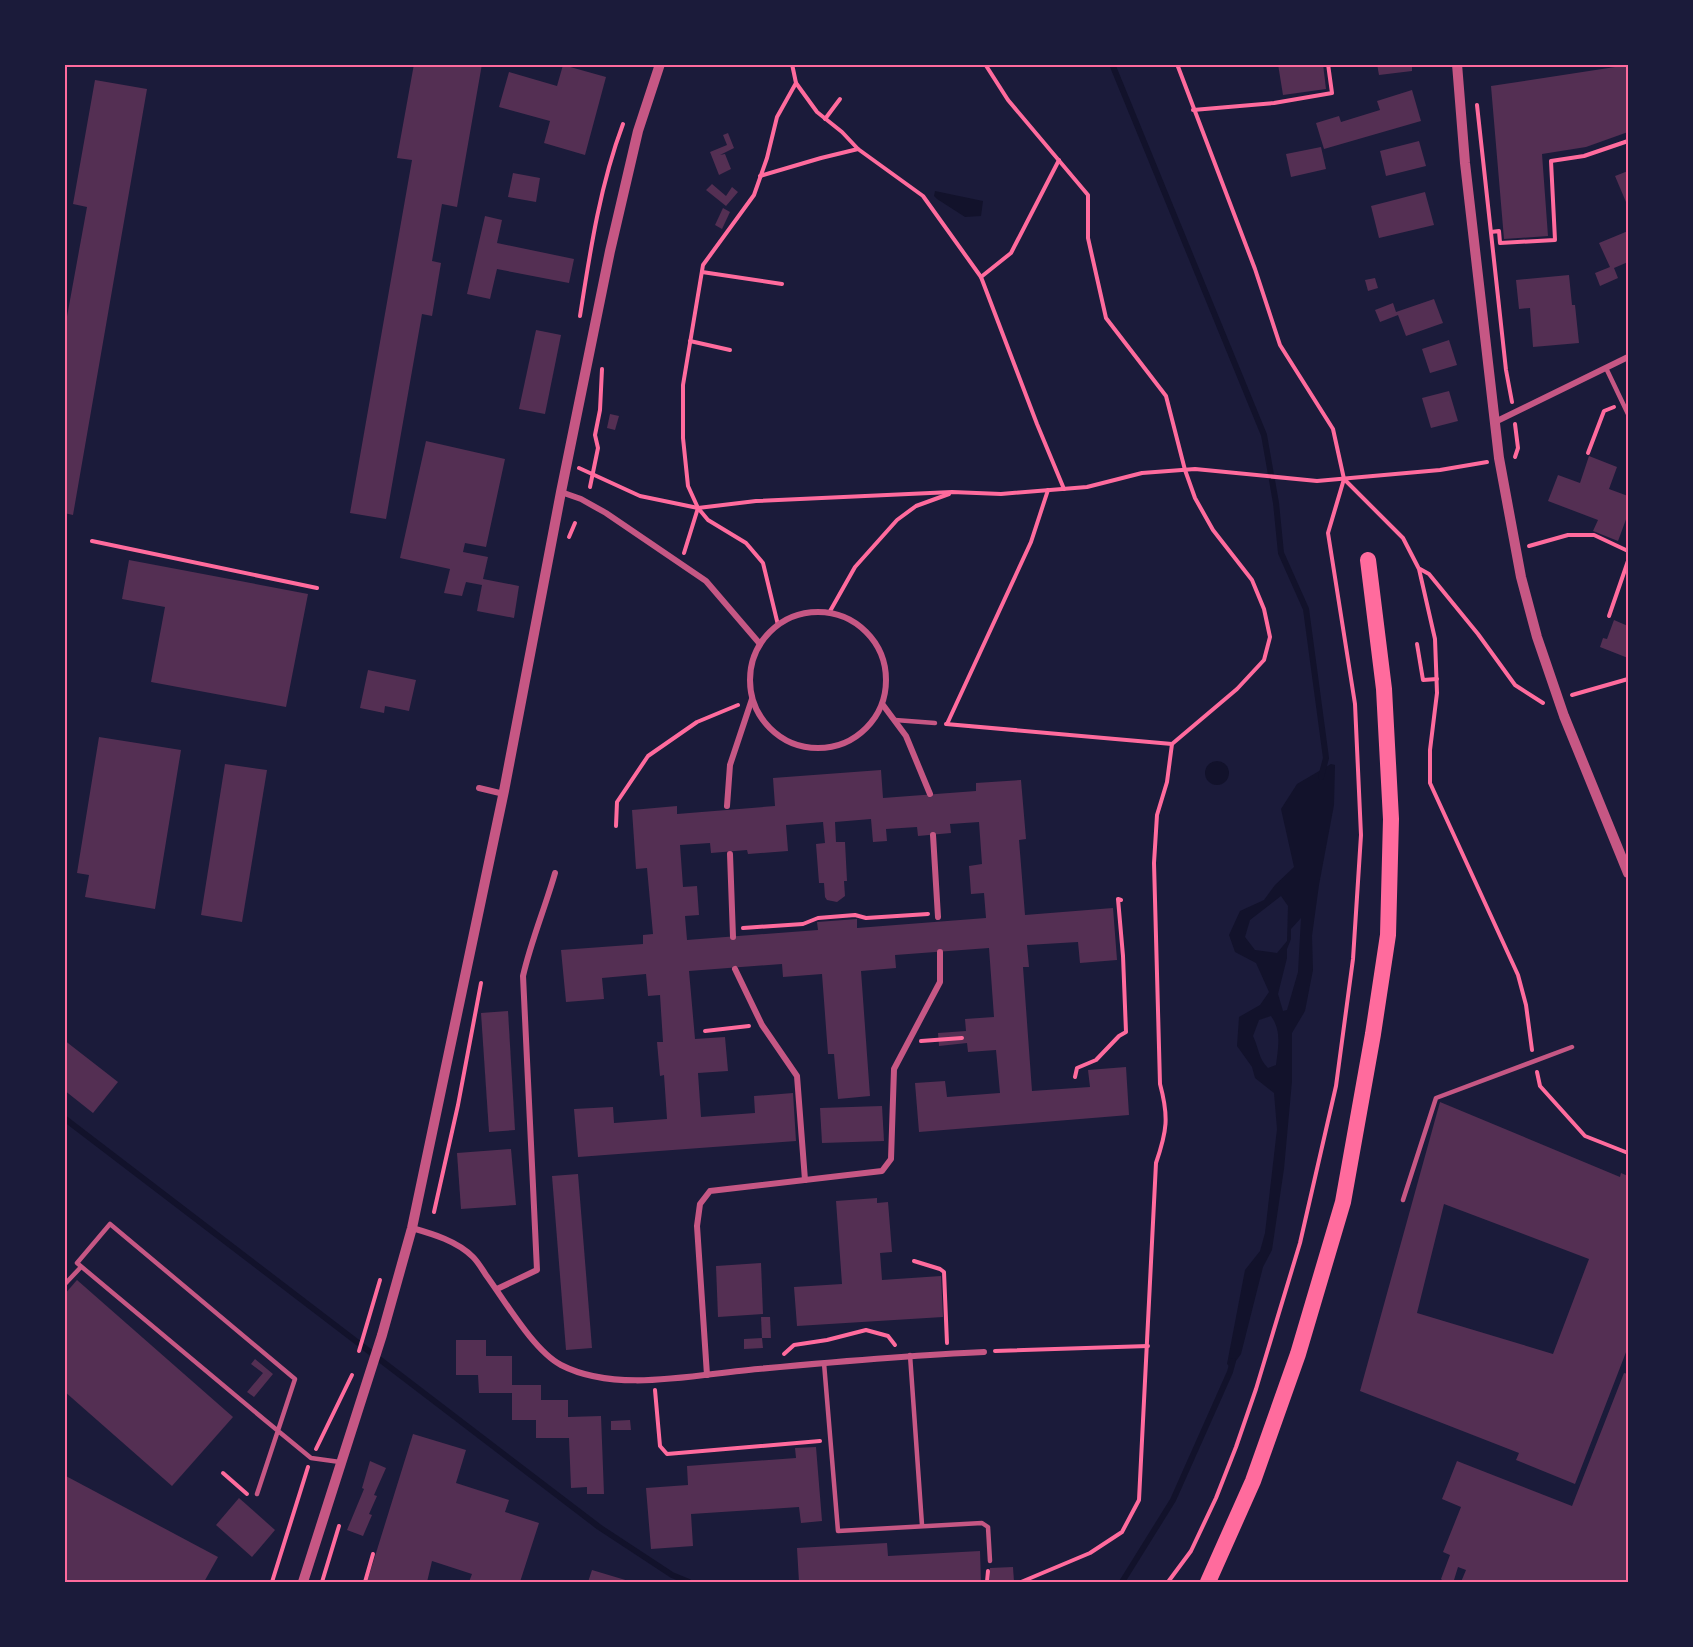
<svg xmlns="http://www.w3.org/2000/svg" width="1693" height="1647" viewBox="0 0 1693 1647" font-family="'Archivo Narrow',sans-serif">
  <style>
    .water { fill: #12122b; fill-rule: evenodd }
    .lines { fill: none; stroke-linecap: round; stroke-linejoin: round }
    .stream { stroke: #12122b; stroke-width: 6 }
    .building { fill: #542f53; fill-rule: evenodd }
    .path { stroke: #ff6b9d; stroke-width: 4 }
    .service { stroke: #c65784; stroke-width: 4.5 }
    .minor { stroke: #c65784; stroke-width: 6 }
    .tertiary { stroke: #c65784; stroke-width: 10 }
    .trunk { stroke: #ff6b9d; stroke-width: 16 }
    .neatline { fill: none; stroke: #ff6b9d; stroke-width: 2 }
  </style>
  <rect width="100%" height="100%" fill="#1b1b3a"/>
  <!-- water -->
  <g class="water">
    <path d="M935,191L983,201L981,216L965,217L937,199L934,196Z"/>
    <circle cx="1217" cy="773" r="12"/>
    <path d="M1331,764L1335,765L1334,805L1319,885L1312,936L1313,970L1305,1011L1292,1033V1081L1284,1169L1272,1250L1263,1267L1241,1354L1231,1368L1227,1364L1245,1270L1260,1251L1265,1233L1277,1129L1274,1093L1255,1078L1252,1067L1237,1046L1239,1017L1260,1005L1269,992L1256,963L1235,952L1229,935L1240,911L1264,900L1275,885L1294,867L1281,809L1297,784ZM1281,896L1288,906L1287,941L1277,953L1255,950L1245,937L1250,920ZM1301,918L1298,972L1287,1010L1283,1011L1278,994L1287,958V949L1291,939V929ZM1271,1016C1282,1031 1278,1048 1276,1065L1268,1068C1258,1058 1259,1048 1253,1036L1259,1020Z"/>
  </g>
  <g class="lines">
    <!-- stream -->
    <g class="stream">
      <path d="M1112,64L1264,435L1276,503L1281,553L1306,609L1326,758L1321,777"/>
      <path d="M64,1118L599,1527L672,1575L689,1582"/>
      <path d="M1122,1582L1173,1500L1230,1372L1233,1361"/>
    </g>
  </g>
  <!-- building -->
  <g class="building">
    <path d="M414,64H482L457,207L442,204L432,261L441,263L432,316L422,314L386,519L350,513L412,160L397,158Z"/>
    <path d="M1278,64H1323L1326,89L1283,95Z"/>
    <path d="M1377,64H1412V71L1379,75Z"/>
    <path d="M563,65L606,77L585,155L544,143L550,121L499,107L509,72L557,86Z"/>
    <path d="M1628,65V132L1586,147L1542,154L1548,236L1504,239L1491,86Z"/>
    <path d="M95,80L147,89L73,515L64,513V333L87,207L73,204Z"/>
    <path d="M1412,90L1421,121L1324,149L1316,123L1339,116L1341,122L1380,110L1377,101Z"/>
    <path d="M728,133L734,148L720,155L725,154L731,169L719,175L710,152L727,145L723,135Z"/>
    <path d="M1419,141L1426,166L1386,176L1380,151Z"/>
    <path d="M1321,147L1326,169L1291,177L1286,154Z"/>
    <path d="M1628,171V201L1626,202L1615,176Z"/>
    <path d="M513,173L540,178L536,202L508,197Z"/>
    <path d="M712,184L726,196L732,187L738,192L726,206L706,190Z"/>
    <path d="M1425,192L1434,225L1379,238L1371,206Z"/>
    <path d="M723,208L730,212L722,229L715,225Z"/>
    <path d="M485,216L502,220L497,243L574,259L569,283L497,269L490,299L467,294Z"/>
    <path d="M1628,231V262L1614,268L1618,278L1600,286L1595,273L1610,267L1599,243Z"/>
    <path d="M1569,275L1572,305H1575L1579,343L1533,347L1530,308L1519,309L1516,280Z"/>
    <path d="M1375,278L1378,288L1368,291L1365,280Z"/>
    <path d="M1434,299L1443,323L1406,336L1398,315L1380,322L1375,310L1393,303L1396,312Z"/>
    <path d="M536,330L561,335L545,414L519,409Z"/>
    <path d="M1449,340L1457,365L1430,373L1422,349Z"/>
    <path d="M1449,391L1458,421L1431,428L1422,398Z"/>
    <path d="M610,414L619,416L615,430L607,428Z"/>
    <path d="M426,441L505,459L486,547L465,543L463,552L488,557L483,579L519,586L514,618L477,611L482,585L466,582L462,596L444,593L450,569L400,558Z"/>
    <path d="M1589,456L1617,467L1609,489L1628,496V514L1618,541L1593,531L1598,520L1548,501L1558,475L1580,483Z"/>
    <path d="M129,560L308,594L286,707L151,682L165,607L122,599Z"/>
    <path d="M1614,620L1628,626V658L1600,647L1603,638L1607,639Z"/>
    <path d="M368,670L416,680L409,711L385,706L384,713L360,708Z"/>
    <path d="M99,737L181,750L155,909L85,897L89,875L77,873Z"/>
    <path d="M225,764L267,770L242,922L201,915Z"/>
    <path d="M881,770L883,798L976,791V783L1021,780L1026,839L1019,840L1025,915L1113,908L1117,960L1080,963L1078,942L1027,945L1029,967H1023L1032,1091L1090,1087L1088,1070L1126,1067L1129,1115L919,1132L915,1083L945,1081L947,1097L1000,1093L996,1050L968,1052L967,1043L939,1046L938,1033L966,1031L965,1019L994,1017L989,948L895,955L896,968L861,971L870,1096L838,1099L834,1054H828L822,974L783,977L782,964L689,971L695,1039L725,1037L728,1071L698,1073L701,1117L755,1113L754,1096L793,1093L796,1141L578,1157L574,1109L613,1107L614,1123L667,1119L664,1075L660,1076L657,1042H663L660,995L648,996L646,974L602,978L604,999L566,1002L561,950L643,944V935L653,934L647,868L636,869L632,810L677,806V814L775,806L773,778ZM871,819L873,842L887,841L886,829L917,827L918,836L951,833L950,824L979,822L982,864L969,866L971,894L984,893L986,918L857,928V919L817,922L818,930L687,940L685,916L699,915L697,886L683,887L680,845L710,843L711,853L747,850L748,854L788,851L786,825L823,822L825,843L816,844L819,883H824L825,897L827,900L837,902L845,896L844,881H847L845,842H836L835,822Z"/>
    <path d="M508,1011L515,1130L489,1132L481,1013Z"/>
    <path d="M64,1040L118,1082L93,1113L64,1090Z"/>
    <path d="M1440,1102L1620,1177L1621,1173L1628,1176V1347L1575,1484L1516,1460L1519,1453L1360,1391ZM1444,1204L1589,1259L1553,1354L1417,1313Z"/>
    <path d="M882,1106L884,1141L822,1143L820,1108Z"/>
    <path d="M511,1149L516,1205L461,1209L457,1153Z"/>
    <path d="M578,1174L592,1348L566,1350L552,1176Z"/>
    <path d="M877,1198V1203L888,1202L892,1252L880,1253L882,1280L941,1276L943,1317L797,1326L794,1287L842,1284L836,1201Z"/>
    <path d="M761,1263L763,1314L718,1317L716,1266Z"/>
    <path d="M77,1280L233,1417L172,1486L64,1391V1295Z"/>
    <path d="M761,1317H770L771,1338H762Z"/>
    <path d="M762,1338L763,1348L744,1349V1339Z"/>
    <path d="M456,1340H486V1356H512V1385H541V1400H568V1417L601,1416L604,1494H587V1487L571,1488L569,1438H536V1420H512V1393H479L478,1375H456Z"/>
    <path d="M255,1359L273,1374L254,1397L247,1392L263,1373L251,1364Z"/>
    <path d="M1624,1373L1628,1374V1582H1461L1466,1570L1458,1567L1454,1580L1444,1582L1441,1579L1450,1555L1443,1552L1461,1507L1442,1499L1457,1461L1572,1506Z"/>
    <path d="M630,1420L631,1430H611V1421Z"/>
    <path d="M413,1434L466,1450L456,1483L509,1500L505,1512L539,1523L520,1582H469L472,1574L432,1561L427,1582H367Z"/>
    <path d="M816,1447L822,1521L801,1523L799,1507L691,1514L693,1546L651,1549L646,1488L688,1485L687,1466L796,1458L795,1448Z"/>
    <path d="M370,1461L386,1468L374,1495L377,1496L369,1514L372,1515L363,1536L347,1530L364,1489L362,1488Z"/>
    <path d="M64,1475L218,1557L204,1582H64Z"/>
    <path d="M239,1498L275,1530L252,1557L216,1525Z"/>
    <path d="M887,1543L888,1556L980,1551L981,1582H799L797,1548Z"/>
    <path d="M1013,1567L1014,1582H990V1568Z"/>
    <path d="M592,1570L632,1582H588Z"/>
  </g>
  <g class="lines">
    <!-- path -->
    <g class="path">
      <path d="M985,64L1008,100L1088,195V238L1106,318L1166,396L1185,470L1195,498L1213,530L1252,580L1264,609L1270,637L1264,660L1237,689L1172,744L1167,782L1157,815L1154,863L1160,1084C1169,1117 1167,1131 1156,1163L1139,1500L1122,1532L1090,1553L1021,1582"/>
      <path d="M796,83L817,112L842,132L858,149"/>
      <path d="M1477,105L1506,370L1512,402"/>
      <path d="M1193,110L1274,103L1332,93L1328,64"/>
      <path d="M825,119L840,99"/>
      <path d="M760,176L821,158L858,149L923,196L981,277L1037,424L1064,489"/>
      <path d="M1491,232L1499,231L1500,243L1555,240L1551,161L1584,156L1628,141"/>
      <path d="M702,272L782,284"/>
      <path d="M981,277L1011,253L1059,160"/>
      <path d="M580,316C590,252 600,185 623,124"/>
      <path d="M690,341L730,350"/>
      <path d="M1588,453L1604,411L1614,407"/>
      <path d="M1515,457L1518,448L1515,424"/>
      <path d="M579,468L640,496L698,508L756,501L952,492L1001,494L1087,487L1142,473L1195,469L1317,481L1440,470L1487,462"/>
      <path d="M1344,479L1403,538L1419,569L1435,639L1437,693L1430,750V783L1518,975L1526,1005L1532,1050"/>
      <path d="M590,487L598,448L595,435L600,410L602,369"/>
      <path d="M569,537L575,523"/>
      <path d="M92,541L317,588"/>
      <path d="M1529,546L1568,535H1594L1628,551"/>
      <path d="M684,553L698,508"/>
      <path d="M1420,569L1429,574L1478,634L1515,685L1543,703"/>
      <path d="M829,613L855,567L897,520L916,506L949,494"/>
      <path d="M1609,616L1628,561"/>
      <path d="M778,625L763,563L746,543L708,520L698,508L688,486L683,438V385L703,265L754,195L767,158L777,117L796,83L792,64"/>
      <path d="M1417,644L1423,680L1437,679"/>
      <path d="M1572,695L1628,679"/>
      <path d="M946,724L1172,744"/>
      <path d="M947,724L1031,542L1048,490"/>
      <path d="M616,826L617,802L648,756L697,722L738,705"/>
      <path d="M743,928L803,924L818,918L855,915L866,918L928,914"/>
      <path d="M705,1031L749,1026"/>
      <path d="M921,1041L962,1038"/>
      <path d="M1537,1072L1540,1086L1585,1136L1628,1153"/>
      <path d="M1075,1077L1077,1068L1096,1060L1119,1036L1126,1032L1123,956L1118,899L1121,900"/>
      <path d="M434,1212L458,1105L481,983"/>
      <path d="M914,1261L940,1269L944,1272L947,1343"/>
      <path d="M359,1351L380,1280"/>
      <path d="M995,1351L1148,1346"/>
      <path d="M784,1354L794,1345L827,1340L866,1330L888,1336L895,1345"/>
      <path d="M655,1390L660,1446L667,1454L820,1441"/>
      <path d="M316,1449L352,1375"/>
      <path d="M223,1473L247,1494"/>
      <path d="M272,1582L308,1467"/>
      <path d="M322,1582L339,1526"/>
      <path d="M365,1582L373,1554"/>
      <path d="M987,1582L988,1571"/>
      <path d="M1168,1582L1191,1551L1216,1498L1236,1447L1256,1389L1300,1243L1336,1086L1353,959L1361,835L1355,704L1328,533L1344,479L1333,429L1280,345L1255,269L1177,64"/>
    </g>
    <!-- service -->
    <g class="service">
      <path d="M1606,368L1628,414"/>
      <path d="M895,720L935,723"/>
      <path d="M1403,1200L1436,1098L1572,1047"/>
      <path d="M64,1285L81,1267"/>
      <path d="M910,1355L922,1525"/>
      <path d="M824,1363L838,1531L982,1523L988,1527L990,1561"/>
      <path d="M257,1494L295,1379L110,1224L77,1263L266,1421L311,1458L340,1462"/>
    </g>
    <!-- minor -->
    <g class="minor">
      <path d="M1495,422L1628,357"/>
      <path d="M561,492L581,499L606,513L706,581L760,644"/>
      <circle cx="818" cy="680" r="68"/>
      <path d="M883,705L906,736L930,794"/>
      <path d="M479,788L504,794"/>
      <path d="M727,806L730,765L752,699"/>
      <path d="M933,835L938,917"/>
      <path d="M730,854L733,937"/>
      <path d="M735,969L762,1025L797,1076L805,1180"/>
      <path d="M412,1228C433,1234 457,1241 473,1257C478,1262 482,1269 486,1275C505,1301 534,1351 561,1365C617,1394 698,1374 758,1369C833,1362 908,1355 984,1352"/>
      <path d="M497,1289L537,1270L523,976C531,941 545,908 555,873"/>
      <path d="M707,1375L697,1226L700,1204L710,1191L882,1171L891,1159L894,1069L940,982V952"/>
    </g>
    <!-- tertiary -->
    <g class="tertiary">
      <path d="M1457,64L1465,163L1499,458L1521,577L1537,637L1564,716L1628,873"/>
      <path d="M303,1582L382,1335L412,1228L504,791L561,492L610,251L638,131L660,64"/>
    </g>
    <!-- trunk -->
    <path class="trunk" d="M1208,1582L1253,1481L1298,1354L1343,1202L1373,1034L1388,935L1391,819L1384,689L1368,560"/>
  </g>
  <!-- border -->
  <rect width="1693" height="1647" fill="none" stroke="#1b1b3a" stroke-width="132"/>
  <rect x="66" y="66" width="1561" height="1515" class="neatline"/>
</svg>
